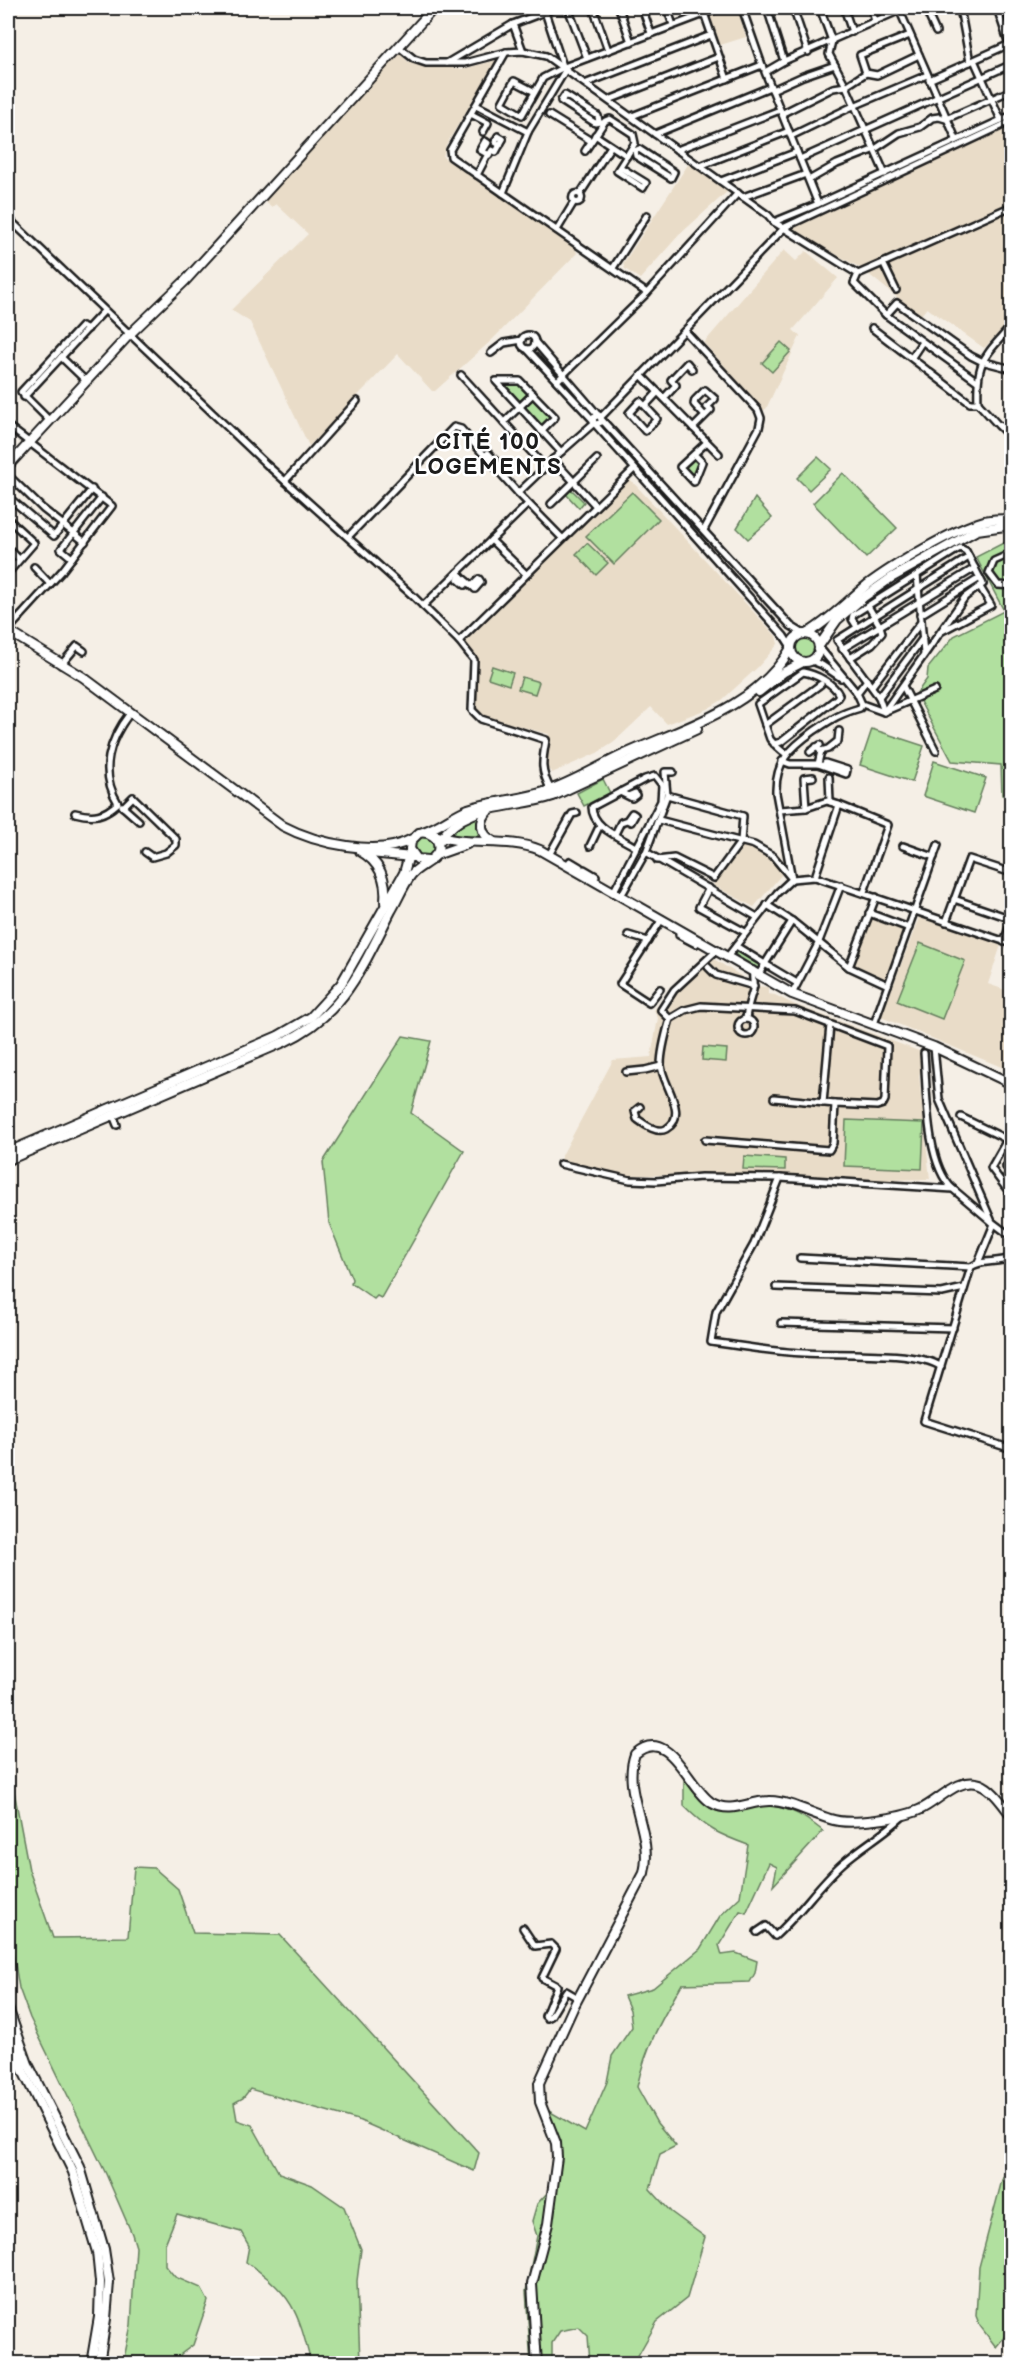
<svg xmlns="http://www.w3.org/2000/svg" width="1019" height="2371" viewBox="0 0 1019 2371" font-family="'Balsamiq Sans',sans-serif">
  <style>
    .built { fill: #e9dcc8 }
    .green { fill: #b1e09f; stroke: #667e5e; stroke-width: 1.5 }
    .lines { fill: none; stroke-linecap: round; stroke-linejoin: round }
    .street-casing { stroke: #1c1c1c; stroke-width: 10 }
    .secondary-casing { stroke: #1c1c1c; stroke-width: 12 }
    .street { stroke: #fff; stroke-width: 5 }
    .secondary { stroke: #fff; stroke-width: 8 }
    .labels { text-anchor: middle; stroke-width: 5; stroke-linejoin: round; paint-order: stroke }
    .district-label { font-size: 22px; font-weight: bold; letter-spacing: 1.5px; fill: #1c1c1c; stroke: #fff }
  </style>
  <rect width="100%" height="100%" fill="#f5efe6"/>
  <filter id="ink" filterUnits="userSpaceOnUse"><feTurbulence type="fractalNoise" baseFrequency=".0167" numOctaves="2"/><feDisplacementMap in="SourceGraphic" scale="12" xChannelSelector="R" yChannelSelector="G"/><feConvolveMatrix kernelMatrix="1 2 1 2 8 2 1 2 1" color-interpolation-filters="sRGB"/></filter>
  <g filter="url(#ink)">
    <!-- built -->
    <g class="built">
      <path d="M723,8H737L746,37L717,46L705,14Z"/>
      <path d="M401,54L408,62L418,65L463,69L497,60L446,145L443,157L575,247L577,253L493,339L435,391H432L398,354L309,446L250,322L231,310L308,234L276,204L272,207L263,200L396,55Z"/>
      <path d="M1011,118V321L984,348L927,308L920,316L861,268L779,223Z"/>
      <path d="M689,163L728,191L679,235L640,279L625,269L623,264Z"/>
      <path d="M784,250L796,261L806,251L838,278L793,330L800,336L766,409L763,410L704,343Z"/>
      <path d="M629,478L776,636L778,644L758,667L722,700L707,709L667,724L651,707L613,743L597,753L552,773L543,763L549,734L484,717L478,714L474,709L478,663L474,653L463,641Z"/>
      <path d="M742,843L771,859L783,873L754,907L713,885Z"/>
      <path d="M920,915L1002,942L988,984L1011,992V1071L881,1017Z"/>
      <path d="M871,916L905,929L887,981L852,965Z"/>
      <path d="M709,956L741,976V985L768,987V994L775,995L793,1004L924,1053L919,1076L930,1179L846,1181L840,1178L745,1175H626L559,1161L613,1060L651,1057L658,1018L654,1010Z"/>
    </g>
    <!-- green -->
    <g class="green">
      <path d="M781,342L791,351L772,372L762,363Z"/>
      <path d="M503,384H520L528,393L519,402Z"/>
      <path d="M534,398L552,418L541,427L523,408Z"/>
      <path d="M818,457L831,469L809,490L797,478Z"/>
      <path d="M693,458L699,463L694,478L684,467Z"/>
      <path d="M843,473L897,528L866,558L813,503Z"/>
      <path d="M571,489L584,502L579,508L566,494Z"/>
      <path d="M632,492L659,519L614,564L586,536Z"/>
      <path d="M755,498L772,518L748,539L737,528Z"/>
      <path d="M1011,539V798L1002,795L1001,765L952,761L916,694L927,679L928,668L954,636L1004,611L976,557Z"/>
      <path d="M587,543L608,563L596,575L576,554Z"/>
      <circle cx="806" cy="649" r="11"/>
      <path d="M492,666L513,673L509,685L488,678Z"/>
      <path d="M522,677L539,682L535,694L518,689Z"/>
      <path d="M872,729L924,746L912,782L860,765Z"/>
      <path d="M934,761L986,778L974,813L923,796Z"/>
      <path d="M603,779L610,793L584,806L577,793Z"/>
      <path d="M483,812V836H447L460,823Z"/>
      <circle cx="424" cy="847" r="11"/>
      <path d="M920,943L965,961L942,1019L897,1001Z"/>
      <path d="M736,949L760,964L758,969L733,953Z"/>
      <path d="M403,1036L431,1041L411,1113L464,1151L381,1298L377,1296L374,1299L351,1283L352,1279L329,1223L323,1162Z"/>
      <path d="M703,1047L727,1049L726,1062L702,1060Z"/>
      <path d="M846,1120L924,1123L922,1169L844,1166Z"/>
      <path d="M744,1156L785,1159V1170L743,1169Z"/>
      <path d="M684,1779C693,1791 705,1811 722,1812C732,1812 745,1808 755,1807C782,1802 803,1815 823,1831L773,1886L777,1867L769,1863L746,1913L740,1911L719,1945L722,1955L736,1953L757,1961L755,1973L750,1982L682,1984C661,2020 646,2046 637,2087L657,2123L676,2146L660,2154L650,2189L671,2212L705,2237L687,2298L657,2322L636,2359L641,2363H590L588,2336L579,2327L560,2331L552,2343V2363L531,2364L526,2291L537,2236L532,2221L537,2204L549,2191L561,2153L547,2110L585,2132L607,2082L612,2056L632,2027L630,2010L624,1996L653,1988L700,1949L720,1916L740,1897L748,1845C718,1834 707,1829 684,1806Z"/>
      <path d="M14,1791L29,1870L53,1938L128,1937L134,1867L154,1868L178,1889L193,1933L280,1935L479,2153L474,2171L358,2120L250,2089L243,2098L234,2103L237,2120L252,2125L279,2173L312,2185L344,2207L361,2249L357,2281L360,2363H311C298,2311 292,2293 246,2262L249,2246L241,2232L177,2214L165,2244V2265L175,2277L201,2288L208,2301L193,2345L181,2354L177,2363H123L131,2325L136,2247L132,2234L106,2174L30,2018L19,1988L8,1923V1801Z"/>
      <path d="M1011,2159V2338L1006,2335L996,2347L980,2326L976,2316L979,2267L1002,2180Z"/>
    </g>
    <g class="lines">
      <defs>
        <g id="street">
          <path d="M419,8L427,15"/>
          <path d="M568,8L587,58"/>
          <path d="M593,8L608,50"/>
          <path d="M619,8L631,42"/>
          <path d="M642,8L651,33"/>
          <path d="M667,8L673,25"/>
          <path d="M691,8L695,17"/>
          <path d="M742,8L763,68"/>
          <path d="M767,8L784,61"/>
          <path d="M793,8L808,52"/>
          <path d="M820,8L832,41L829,54L846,86L885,174"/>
          <path d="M844,8L852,32"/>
          <path d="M871,8L875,21"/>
          <path d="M905,8L784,61L765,72L818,204L1012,115"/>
          <path d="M925,8L936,32"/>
          <path d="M960,8L970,62"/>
          <path d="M997,8L1009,44"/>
          <path d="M899,9L956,139"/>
          <path d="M545,12L563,66"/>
          <path d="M704,13L727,79"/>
          <path d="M513,24L523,51"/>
          <path d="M399,47L414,59L426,63H465L507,52L523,51L546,56L768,215L774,222L858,274L1012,206"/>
          <path d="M506,52L450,150L451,157L647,293L738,193"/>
          <path d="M447,63L513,24L555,8"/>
          <path d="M866,73L860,55L910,35"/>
          <path d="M929,80L972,61"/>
          <path d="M587,83L711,35"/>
          <path d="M772,90L803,76L835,65"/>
          <path d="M535,92L514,81L502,103L522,115L543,78L564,67L720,8"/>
          <path d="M609,100L719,57"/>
          <path d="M476,105L528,132"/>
          <path d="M783,113L833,88L846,86L866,73L877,75L919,55"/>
          <path d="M471,114L488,123L483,132"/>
          <path d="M549,115L591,141"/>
          <path d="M632,116L762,65"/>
          <path d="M1001,120L974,60L1012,43"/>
          <path d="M599,122L595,123L561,101L565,95L598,116L599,122L603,124"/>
          <path d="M655,134L770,87"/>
          <path d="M595,135L627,156"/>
          <path d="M791,136L849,108L927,75"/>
          <path d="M500,145L495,142L498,136L503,139"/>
          <path d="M632,148L635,151L639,149L674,172L671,178L636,156L635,151"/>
          <path d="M677,150L780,110"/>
          <path d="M483,151L488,143L485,141L480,150C483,152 486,153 489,155L492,150L496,152L503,139"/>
          <path d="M585,151L605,121L610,119L633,134L635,143C629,152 623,162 617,171L643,188L646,183L620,167"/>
          <path d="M800,159L1012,64"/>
          <path d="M700,166L789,131"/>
          <path d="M477,175L488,154"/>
          <path d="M809,180L837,164L875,149L899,133L920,127L932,118L939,117L946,119L1012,90"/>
          <path d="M721,181L797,152"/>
          <path d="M503,193L528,132L566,69"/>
          <circle cx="577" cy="198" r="4.5"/>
          <path d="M580,194L611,146"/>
          <path d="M743,197L806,174"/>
          <path d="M8,218L266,464L413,596L459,641L474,660L472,710L481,719L546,740C542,762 540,770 551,790"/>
          <path d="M774,222L818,204"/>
          <path d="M557,230L574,202"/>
          <path d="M883,263L896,290"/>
          <path d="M613,268L647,215"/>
          <path d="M858,274L854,283L886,315L977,381"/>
          <path d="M886,315L897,303L971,356L981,361L1012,369"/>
          <path d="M1012,325C985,357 976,359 978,403L998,425L1012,429"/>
          <path d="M872,328L970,403H978"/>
          <path d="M685,331L758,410L761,418L759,428L704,530"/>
          <circle cx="528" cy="342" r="7"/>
          <path d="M535,342L598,415"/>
          <path d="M527,349L593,420"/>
          <path d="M491,353L504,343L522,340"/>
          <path d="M61,357L86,381"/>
          <path d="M912,357L922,342"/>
          <path d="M461,375L545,467"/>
          <path d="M641,375L719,454"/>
          <path d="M557,381L647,293"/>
          <path d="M24,397L104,311"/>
          <path d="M664,398L676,385L671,380L687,363L692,369"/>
          <path d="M645,406L657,419L645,431L629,413L640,401L645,406L658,392"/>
          <path d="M601,417L785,227L1012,121"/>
          <path d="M49,420L21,392L82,326L88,329"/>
          <path d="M602,420L791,626L804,634"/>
          <path d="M504,422L533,394"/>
          <path d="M596,424L602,422L599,415L593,418L594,423L784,636L791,647"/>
          <path d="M8,426L112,506L62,571L8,630"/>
          <path d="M999,426L1012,439"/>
          <path d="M693,428L711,410L707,407L715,399L705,390L695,400L694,404L705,416"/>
          <path d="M541,431L555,417L520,381H496L561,452"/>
          <path d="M694,454L702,462L694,482L680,467L707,442"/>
          <path d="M485,456L488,453L503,469L500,472"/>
          <path d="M553,459L595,505"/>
          <path d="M8,475L43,509L85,542"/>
          <path d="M285,481L357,401"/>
          <path d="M551,504L597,459"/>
          <path d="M8,508L13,501L54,536L92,489"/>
          <path d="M8,519L34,543L8,573"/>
          <path d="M348,537L454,427L461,429L518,493"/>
          <path d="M562,538L518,493L561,452L594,423"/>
          <path d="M491,540L526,574"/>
          <path d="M8,548L19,559"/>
          <path d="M1012,553L994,561L989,573L998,585L1012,586"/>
          <path d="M72,558L61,549L102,497"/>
          <path d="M34,567L50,584"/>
          <path d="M457,573L472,586"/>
          <path d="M917,575L924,654"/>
          <path d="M461,576L458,579L465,585L467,582"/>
          <path d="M479,579L481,582L475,589L472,586Z"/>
          <path d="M423,606L528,504"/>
          <path d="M920,615L980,578"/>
          <path d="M857,627L852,619L853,615L960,548L966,551L983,584L965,597L884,712L862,704"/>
          <path d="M942,631L991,605L980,587"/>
          <path d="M459,641L634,469"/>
          <path d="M819,647L857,693L862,704L860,708C839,714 832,719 814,731C790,748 775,762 776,793L792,879L815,877L1012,944"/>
          <path d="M842,649L975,568"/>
          <path d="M850,658L872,644L882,633L880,626L868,606"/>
          <path d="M812,661L822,665L841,678"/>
          <path d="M61,665L77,646L84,651"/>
          <path d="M872,686L921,622"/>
          <path d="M903,686L936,751"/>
          <path d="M935,690L884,712L879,697L837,640L969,557"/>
          <path d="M857,693L867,680"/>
          <path d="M879,697L923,638"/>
          <path d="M765,725L821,684"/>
          <path d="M774,744L781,742L837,698L839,695C834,683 815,674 803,672L758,704L770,739C775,745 780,750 786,754"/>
          <path d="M816,747L821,751L828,749L838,741L839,731"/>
          <path d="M810,752L820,745"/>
          <path d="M782,761L790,764H818L821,751"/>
          <path d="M818,764L846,774L847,770L825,763L824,766"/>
          <path d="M829,777L830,802"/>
          <path d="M620,792L628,796L635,793L636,795L632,798L628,796"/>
          <path d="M667,795L665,772H673"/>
          <path d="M122,806L139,821"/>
          <path d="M123,807L133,797L176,839V845L166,853L152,857L145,852"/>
          <path d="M806,808L804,778L813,777"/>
          <path d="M780,810L806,808L827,801L839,805"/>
          <path d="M75,813C94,818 104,816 118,803C99,772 109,740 130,713"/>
          <path d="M659,820L754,845L773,856L792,879L777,893L728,956"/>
          <path d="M615,834L621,822L627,820L632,813L635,815L631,822L627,820"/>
          <path d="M590,846L600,825"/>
          <path d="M903,846L934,857"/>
          <path d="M646,852L757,917"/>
          <path d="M549,855L572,814L577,813"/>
          <path d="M567,865L570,861L580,867L577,871"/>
          <path d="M582,873L584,869L596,876L594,880"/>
          <path d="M815,877L839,805L888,825L864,892"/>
          <path d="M709,888L699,907L745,932"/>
          <path d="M614,891L661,801L662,785L655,776L645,779L592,807C592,828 622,838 637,848"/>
          <path d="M621,896L646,852L667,795L743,816L741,841L714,878L674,858L657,860"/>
          <path d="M954,899L1012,919"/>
          <path d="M869,913L909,928"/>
          <path d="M792,921L849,967L888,985"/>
          <path d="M946,922L969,859L1012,873"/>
          <path d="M679,929V935L696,944L695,938"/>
          <path d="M628,935L648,941"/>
          <path d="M1004,942L1012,919"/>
          <path d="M736,946L765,964L792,921L767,905"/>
          <path d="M708,967L716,975L754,986"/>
          <path d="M849,967L876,897"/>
          <path d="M759,974L765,964L797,983"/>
          <path d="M660,989L649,1003L620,984L662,919"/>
          <path d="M792,994L818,944L841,885"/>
          <circle cx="746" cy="1027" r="8"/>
          <path d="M670,1019L685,1010L701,1006L795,1011L887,1046L885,1100L883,1104L877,1106L835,1104L833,1143L829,1150L705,1140"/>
          <path d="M746,1019C747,1008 750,1000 753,990C754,984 752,977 753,970"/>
          <path d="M874,1024L938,845"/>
          <path d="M934,1047L939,1099L992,1222L1012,1237"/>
          <path d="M924,1053C927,1089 925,1164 953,1189"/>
          <path d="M626,1072L645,1070L661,1066"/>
          <path d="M774,1098L835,1104"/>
          <path d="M823,1103L830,1025"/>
          <path d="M640,1107L635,1111L637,1119C644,1124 657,1134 666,1129C690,1115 662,1084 661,1065C661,1050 666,1033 670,1019L661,1010L674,990L717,950"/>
          <path d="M113,1115L117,1125"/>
          <path d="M961,1117L1012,1142"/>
          <path d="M1007,1140L991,1168L1012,1196"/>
          <path d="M560,1164L630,1180L656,1181L701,1177L780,1178L953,1189L992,1222"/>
          <path d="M1006,1167L1012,1156"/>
          <path d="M780,1178L754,1244L716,1312L711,1342C742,1346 773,1352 804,1353C835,1355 918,1350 941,1367"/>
          <path d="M1012,1257C998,1264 982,1259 971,1267L924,1421L1012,1449"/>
          <path d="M800,1258L971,1267"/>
          <path d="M978,1263L994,1224"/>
          <path d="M776,1287L942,1293L964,1288"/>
          <path d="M781,1323L953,1328"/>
          <path d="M523,1928L535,1946L551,1944L556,1949L542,1978L557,1986L545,2016L547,2018L551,2016L566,1991L578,1998"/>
          <path d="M757,1932L766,1926L775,1936C800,1914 818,1885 843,1863C861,1847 884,1834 902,1817"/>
        </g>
        <g id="secondary">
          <path d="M8,466L129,335L185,281L434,8"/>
          <path d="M8,631L83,677L283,826C315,843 379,858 412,839"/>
          <circle cx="805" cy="648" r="14"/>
          <path d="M806,634C829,621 846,602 867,585C892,566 954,529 984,521C993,519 1003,519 1012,519"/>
          <path d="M819,646L837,620L864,597L891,578L977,530L1012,525"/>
          <path d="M759,692L784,672L803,662"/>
          <path d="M489,810C478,821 480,834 493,841"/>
          <path d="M423,832C440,827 452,815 468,809C493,801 519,800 544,792C572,783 597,767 623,755C682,728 757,708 791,648"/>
          <path d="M432,834C467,848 505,836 540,850L792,994L934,1047L1012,1084"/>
          <path d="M440,841C463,802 515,809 553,796L697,729"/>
          <path d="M360,851C380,862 387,880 385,902"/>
          <path d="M370,853L412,857"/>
          <path d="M436,855L467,844"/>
          <path d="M8,1152L278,1036L311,1017L341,984L404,873L410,851"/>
          <path d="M8,1160L284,1042C345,1014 362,967 391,911C398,899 403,886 411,875C418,866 435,861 438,851C441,838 429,831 419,833L411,841L410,849L417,859L428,860"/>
          <path d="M8,2008L28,2064L80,2167L104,2249L109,2282L106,2319L99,2364"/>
          <path d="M8,2028L22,2069L73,2172L97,2252L100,2282L99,2317L91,2364"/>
          <path d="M537,2364L532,2284L548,2224L557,2157L556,2143L540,2102L539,2083L573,2008L644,1873C654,1833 621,1793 635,1754C669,1724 688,1788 712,1803C731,1814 749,1801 769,1801C786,1800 813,1814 830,1819C849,1826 901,1818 919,1810C938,1802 958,1776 980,1784C993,1789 1003,1805 1012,1816"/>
        </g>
      </defs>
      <!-- street casing -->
      <use href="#street" class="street-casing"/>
      <!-- secondary casing -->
      <use href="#secondary" class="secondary-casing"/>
      <!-- street -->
      <use href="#street" class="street"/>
      <!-- secondary -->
      <use href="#secondary" class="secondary"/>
    </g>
  </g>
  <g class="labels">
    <!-- district labels -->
    <g class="district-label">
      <text x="488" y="449">CITÉ 100<tspan x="488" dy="25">LOGEMENTS</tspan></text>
    </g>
  </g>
  <!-- margin -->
  <rect width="1019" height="2371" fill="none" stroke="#fff" stroke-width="30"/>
  <rect x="15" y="15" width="989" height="2341" fill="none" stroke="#1c1c1c" stroke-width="2" filter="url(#ink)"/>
</svg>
